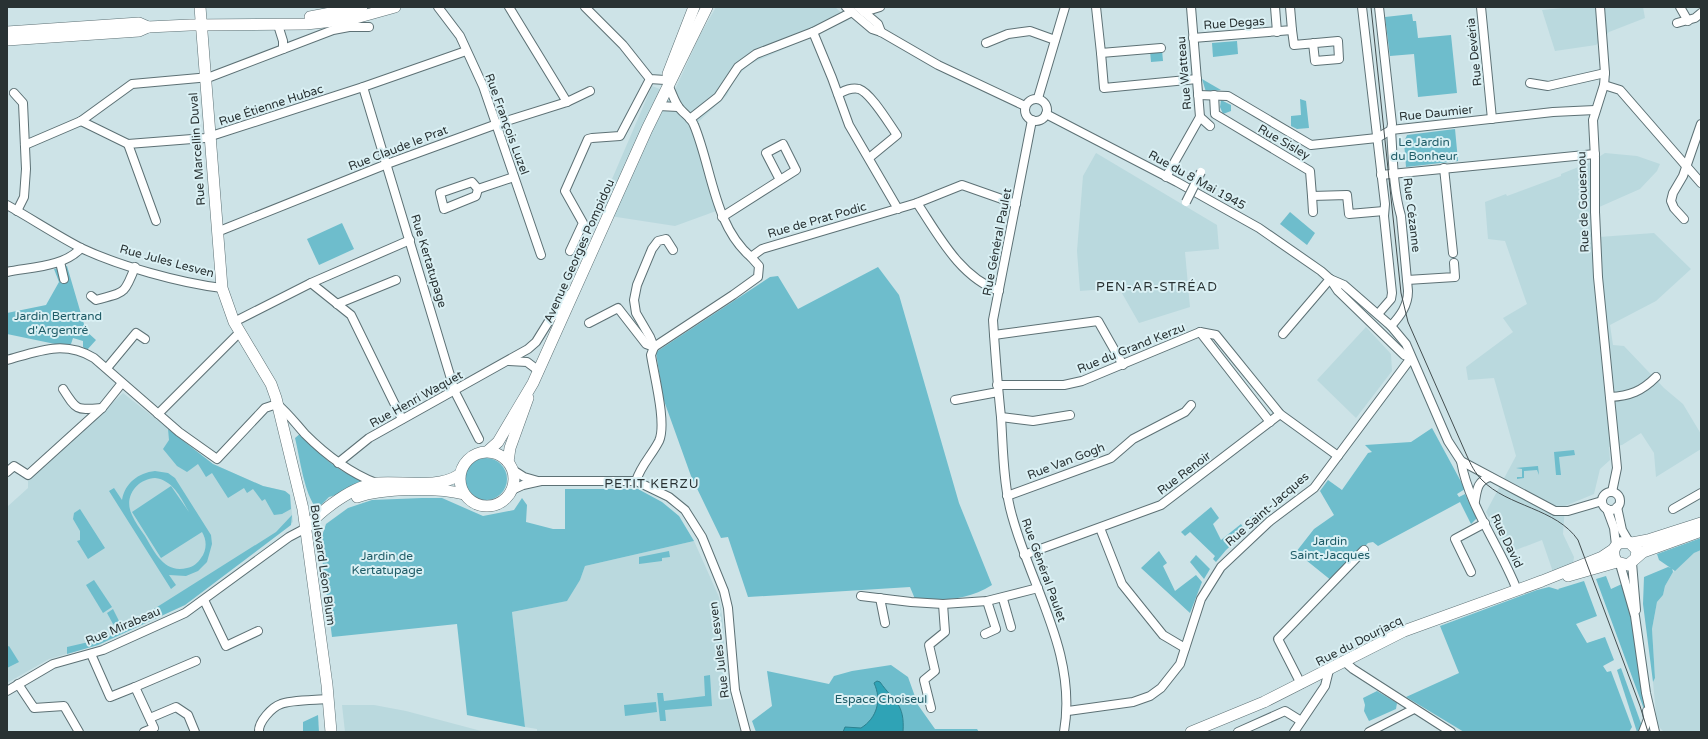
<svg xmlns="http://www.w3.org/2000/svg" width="1708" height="739" viewBox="0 0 1708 739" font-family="'Varela Round',sans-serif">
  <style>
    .built { fill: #bad9de }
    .green { fill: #6ebdcc; fill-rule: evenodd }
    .water { fill: #2fa3b6; stroke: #2d818f }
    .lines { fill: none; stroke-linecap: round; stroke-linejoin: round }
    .minor-casing { stroke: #5d7175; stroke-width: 10 }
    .major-casing { stroke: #5d7175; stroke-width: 12 }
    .minor { stroke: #fff; stroke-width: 8 }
    .major { stroke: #fff; stroke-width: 11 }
    .tram { stroke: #444f51; stroke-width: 1 }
    .minor-bridge-casing { stroke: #5d7175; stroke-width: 10; stroke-linecap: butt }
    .minor-bridge { stroke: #fff; stroke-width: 8 }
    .labels { text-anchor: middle; stroke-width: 4; stroke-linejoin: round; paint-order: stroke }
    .street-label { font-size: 12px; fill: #293233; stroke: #daf0f4 }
    .park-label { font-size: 12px; fill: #1f5c67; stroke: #daf0f4 }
    .neighbourhood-label { font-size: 13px; letter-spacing: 1px; fill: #293233; stroke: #daf0f4 }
  </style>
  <rect width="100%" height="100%" fill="#cde3e7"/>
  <!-- built -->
  <g class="built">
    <path d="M716,7H835L849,20L750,64L735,78L727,95L693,127L719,210L675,226L597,214L652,86L673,94L700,35Z"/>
    <path d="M1573,7H1643L1645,18L1609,32L1596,45L1555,51L1542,10Z"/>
    <path d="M1096,153L1217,225L1219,249L1185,252L1190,307L1139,323L1119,288L1080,291L1077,251L1083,176Z"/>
    <path d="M1605,153L1637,156L1660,164L1657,171L1640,189L1597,208L1599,237L1654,233L1691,269L1656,301L1610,325L1613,345L1624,346L1664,388L1683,404L1701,434V449L1656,477L1654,453L1641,433L1622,445L1609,447L1610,460L1600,469L1594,494L1565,506L1563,534L1574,557L1573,565L1553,572L1542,540L1508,553L1486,512L1516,456L1494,378L1468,380L1466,367L1513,332L1503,318L1527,304L1505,241L1488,239L1485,202L1506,194L1507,196L1561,176V174L1591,162Z"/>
    <path d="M1366,327L1391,354L1392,371L1356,418L1317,380Z"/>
    <path d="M123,393L213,464L263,486L285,491L290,495L293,522L185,605L98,645L49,659L7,683V507L28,488V481Z"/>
    <path d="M694,541L719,597L723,621L726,682L741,732H537V729L525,727L512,612L566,601L580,580L585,566Z"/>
    <path d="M1701,550V732H1664L1657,725L1653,682L1655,678L1652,629L1657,602L1663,595L1665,586L1673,572L1694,553Z"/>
    <path d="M342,705H374L406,711L485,732H345Z"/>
  </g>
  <!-- green -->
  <g class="green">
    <path d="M1412,14L1413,21H1416L1418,38L1451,35L1457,93L1418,97L1414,54L1390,56L1385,17Z"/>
    <path d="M1237,41L1238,54L1213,57L1212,43Z"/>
    <path d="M1162,50L1163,61L1151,62L1150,51Z"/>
    <path d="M1202,79L1221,90L1206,92Z"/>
    <path d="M1300,99L1306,101L1309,128L1297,129L1291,126V116L1301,115Z"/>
    <path d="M1221,100L1231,105V111L1223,114L1220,107Z"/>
    <path d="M1455,129L1458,161L1406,167L1404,142L1407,135Z"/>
    <path d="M1290,212L1315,233L1307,245L1280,224Z"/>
    <path d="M342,223L354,249L319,265L307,239Z"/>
    <path d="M67,266L86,331L96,340L87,350L83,347V341L73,338L71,344H55L7,334V313L46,305L59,282L54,269Z"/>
    <path d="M878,267L899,295L959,503L992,585C968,600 943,601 915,599L910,587L748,597L728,537L721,538L691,476L663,398L656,352L770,277L778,276L798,309Z"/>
    <path d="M1432,428L1465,489L1457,494L1459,497L1465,494L1477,518L1471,524L1460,502L1378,546L1373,542L1368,543L1332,581L1296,552L1314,529L1334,515L1320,491L1328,480L1342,490L1368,453L1372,452L1365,445L1411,442Z"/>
    <path d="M168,429L213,464L263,486L285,491L290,495L291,509L282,514L274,515L265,499L262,501L253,489L247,493L244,488L228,498L212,473L206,477L198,464L187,472L177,466L163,449L169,440Z"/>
    <path d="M301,433C319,455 340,475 368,481L350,491L329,497L317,509C304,494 300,458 295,438Z"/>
    <path d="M1574,450L1575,455L1559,457L1561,475H1556L1554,452Z"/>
    <circle cx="486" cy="479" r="21"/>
    <path d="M1538,466L1539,475L1537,470L1524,471V478L1517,479V477H1522V469L1516,468Z"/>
    <path d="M155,471L168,473L175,478L211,535L212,544L207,562L198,571L186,576L169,575L176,585L171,589L109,491L114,488L122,500C125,483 138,473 155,471ZM155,478C173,480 181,498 189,512L171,486L132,512L161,558L202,532C207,540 207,550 201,558C198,563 193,567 187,568C164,574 154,551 145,536C140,529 135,522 132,515C123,497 137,479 155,478Z"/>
    <path d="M565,489H638L662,502L679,516L694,541L585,566L580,580L567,601L512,612L525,727L467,715L457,624L332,637L320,542L326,524L348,508L372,500L422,498H442L483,516L514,510L522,498L527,505L526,522L553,529H565Z"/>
    <path d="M1211,507L1219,518L1213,524L1221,540L1241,524L1246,532L1226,550L1216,562L1213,559L1215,556L1190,532L1185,536L1181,532Z"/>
    <path d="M80,509L105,548L88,559L77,541L80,540V531L73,519L74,513Z"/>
    <path d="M1256,514L1261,521L1250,530L1244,521Z"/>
    <path d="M292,515L291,525L185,605L98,645L67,654V647L106,638L127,626L276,532Z"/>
    <path d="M1701,538V550L1694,553L1675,571L1659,560L1657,554Z"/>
    <path d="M669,551L670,557L662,558V561L639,564V557Z"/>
    <path d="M1159,551L1167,563L1163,566L1175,591L1196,575L1202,582L1190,613L1141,568Z"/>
    <path d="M1196,555L1210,569L1204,579L1190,562Z"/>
    <path d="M1668,567L1672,568L1673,572L1665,586L1663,595L1657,602L1652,629L1655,678L1653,682L1643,604L1644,577Z"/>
    <path d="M1606,576L1611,589L1624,583L1635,638L1645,712L1596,579Z"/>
    <path d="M94,580L112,607L103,613L86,585Z"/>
    <path d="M1584,581L1597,616L1576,624L1587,643L1605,637L1614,660L1603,666L1607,672L1611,671L1632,727L1629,732H1464L1406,697L1459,673L1440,626L1537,590L1549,587L1559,590L1558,589Z"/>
    <path d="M113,609L120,623L117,626L113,624L107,613Z"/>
    <path d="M9,646L19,662L7,668V647Z"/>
    <path d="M891,665L908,677L918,705L935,729H977L979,732H756L752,721L772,706L767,671L829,684L834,676L852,671Z"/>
    <path d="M1621,668L1643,729L1637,732L1617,670Z"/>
    <path d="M710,675L712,706L665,710L666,721H660L657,693H663L664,701L705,696L704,676Z"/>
    <path d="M1377,691L1397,703L1396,709L1369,721L1364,711L1365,705L1363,698Z"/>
    <path d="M656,702L657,712L625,716L624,705Z"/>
    <path d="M318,715L319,732H303V722Z"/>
  </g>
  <!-- water -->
  <path class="water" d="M877,681L880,682C894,702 905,703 903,732H843L845,727L861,728C877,718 882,700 874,683Z"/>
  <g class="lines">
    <defs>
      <g id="minor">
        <path d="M438,7L460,36L483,86L541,255"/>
        <path d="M509,7L567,102"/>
        <path d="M585,7L623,45L650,79L665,80"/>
        <path d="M846,7L872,29L881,32L938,65L1025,106"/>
        <path d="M858,7L878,24L881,32"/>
        <path d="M1096,7L1101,53L1161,48"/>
        <path d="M1275,7L1277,32"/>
        <path d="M1362,7L1385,204L1384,216L1392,293L1391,299L1378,314"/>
        <path d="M1379,7L1392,124L1391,130C1393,158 1393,189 1401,216L1408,291C1408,306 1400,316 1391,326"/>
        <path d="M1481,7L1492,119"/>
        <path d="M1600,7L1605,73L1604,85L1593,120L1595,158V212L1598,277L1617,468L1612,492"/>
        <path d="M1680,7L1688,21"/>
        <path d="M864,12L880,7"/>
        <path d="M1677,23L1695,18L1701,13"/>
        <path d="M278,25L283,41V49"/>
        <path d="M1292,30L1294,45L1338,41L1339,59L1315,61L1313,43"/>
        <path d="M813,32L832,78L849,125L898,209"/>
        <path d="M1193,38L1292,30L1290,7"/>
        <path d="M986,43L1008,34L1030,31L1055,40"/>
        <path d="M1101,53L1104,88L1197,79"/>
        <path d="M1530,83L1548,86L1605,73"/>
        <path d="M1604,85L1620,90L1701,183"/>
        <path d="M363,87L455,392L479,439"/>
        <path d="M669,87C672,93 674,100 678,106C682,113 691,117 694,125C712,168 714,226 751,257"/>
        <path d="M14,93L23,103L26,169L24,197L17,211"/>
        <path d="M838,94C844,91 851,87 859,89C871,93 889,124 897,135L869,158"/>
        <path d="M1198,95L1228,96L1311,145L1377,138L1391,130L1553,112L1595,110"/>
        <path d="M1214,95L1215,114L1310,171L1312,196L1347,195L1349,214L1384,211"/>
        <path d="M1038,98L1065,7"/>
        <circle cx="1036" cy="110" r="11"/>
        <path d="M659,106L678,107"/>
        <path d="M1046,114L1177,182L1259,228L1321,271L1330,279L1338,291L1404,355L1411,358"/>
        <path d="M1200,117L1210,126"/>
        <path d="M690,119L718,97L738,67L756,54L813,32L852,12"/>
        <path d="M1032,120L993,320L994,335C996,362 998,390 1001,417C1003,447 1003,478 1010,508C1028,583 1078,651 1064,732"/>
        <path d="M81,121L128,144L205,138L363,87L466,51"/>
        <path d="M128,144L156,221"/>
        <path d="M25,145L81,121L132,84L210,77L333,30L349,27H369"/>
        <path d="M1444,168L1453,253"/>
        <path d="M1381,175L1595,154"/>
        <path d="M1166,177L1200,117L1191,7"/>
        <path d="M472,182L478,189L476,196L444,209L440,193Z"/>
        <path d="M478,189L514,177"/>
        <path d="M1312,196L1313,212"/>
        <path d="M917,203C939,236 960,277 999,291"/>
        <path d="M7,205C32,219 56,235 81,248C119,266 180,283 222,288"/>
        <path d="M722,217L796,170L783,144L766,153L780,180"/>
        <path d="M1684,219L1674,208L1671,201L1673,193L1683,176L1701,124"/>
        <path d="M217,232L387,164L497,124L567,102L590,91"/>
        <path d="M570,251L583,223L565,191L588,139L592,138L620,136L650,79"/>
        <path d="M60,262L64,279"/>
        <path d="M7,272C31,267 64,267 81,248"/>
        <path d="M1330,279L1344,285L1391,326L1406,344L1448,441L1461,461L1555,511H1568L1602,501"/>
        <path d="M1407,280L1455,277L1454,263"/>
        <path d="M311,283L410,240"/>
        <path d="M91,296L96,300C124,292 124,296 135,267"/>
        <path d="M337,304L396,280"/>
        <path d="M234,322L311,283L351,315L402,419"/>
        <path d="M589,323L618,308L646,344L654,347"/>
        <path d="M1283,334L1330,279"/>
        <path d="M994,335L1098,321L1123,365"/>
        <path d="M654,347L650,337L636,313L634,300L637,285L652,249L658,241L666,239L673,250"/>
        <path d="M7,360C39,351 64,340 94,358L179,432L217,459L265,408L277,404C288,413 296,424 305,434C326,455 348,472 376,483"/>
        <path d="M509,361L527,362L539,371"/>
        <path d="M107,368L136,333L145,339"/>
        <path d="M997,385H1064L1082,381L1200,332"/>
        <path d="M63,389C77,411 76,410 102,408"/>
        <path d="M1610,397C1630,396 1642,391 1656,377"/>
        <path d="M955,400L998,392"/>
        <path d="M158,414L240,332"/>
        <path d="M1001,417L1033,421L1070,415"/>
        <path d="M1270,422L1200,332L1216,335L1280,414L1338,456"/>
        <path d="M1461,461C1469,507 1500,546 1517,590"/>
        <path d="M338,463L369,438L528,349L536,342L549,321L570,294"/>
        <path d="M513,470L524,477L538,481"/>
        <path d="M7,472L14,466L28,475L102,408L122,383"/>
        <path d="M636,481C641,465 652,455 659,441C667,424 654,375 651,355L654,347L733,295L758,277L759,266L751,257L762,249L917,203L962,185L1016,204"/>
        <path d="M512,490L523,485L541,481H636L669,497L685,510L702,537L724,591L728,608L735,690L746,732"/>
        <circle cx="1611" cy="501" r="9"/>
        <path d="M1007,496L1111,458L1133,439L1185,412L1191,405"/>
        <path d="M1475,501C1477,490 1477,481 1490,477"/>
        <path d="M1617,507L1622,530L1629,542"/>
        <path d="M1607,509L1614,528L1616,545"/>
        <path d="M1673,509L1701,493"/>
        <path d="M1100,528L1122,584L1163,635L1185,648"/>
        <path d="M1024,555L1161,505L1280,414"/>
        <path d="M1632,563L1636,610"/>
        <path d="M1620,564L1635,616L1646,693L1655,732"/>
        <path d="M1471,572L1455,539L1485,523"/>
        <path d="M861,596L911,602L943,604L987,601L1038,588"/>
        <path d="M880,598L885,623"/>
        <path d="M1003,599L1011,627"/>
        <path d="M204,600L226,646L258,631"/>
        <path d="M985,634L996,629L987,601"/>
        <path d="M91,654L110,697L135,687L154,728L144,732"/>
        <path d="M1345,662L1353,669L1451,732"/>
        <path d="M18,684L34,708L64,706L79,732"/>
        <path d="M1301,684L1278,639L1364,550"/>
        <path d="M135,687L196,661"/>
        <path d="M7,691L53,664L103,650L185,613L289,537L306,528"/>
        <path d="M931,708L924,680L935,671L929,645L945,632L943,604"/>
        <path d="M1068,711L1133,702L1150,696L1161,688L1180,664L1201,599L1221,567L1270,521L1314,488L1411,358"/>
        <path d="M150,718L176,707L188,715L195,732"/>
        <path d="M259,732C258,722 272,707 281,704C289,700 317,700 327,699"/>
        <path d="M1238,732L1285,711L1301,721"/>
        <path d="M1294,732L1325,686L1329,670"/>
        <path d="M1369,732L1414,709"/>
        <path d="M1643,732L1648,719L1647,711"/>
      </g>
      <g id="major">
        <path d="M200,7L222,288L234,322L271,384L276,398L303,509L327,685L331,732"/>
        <path d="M310,17L362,7"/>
        <path d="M7,32L139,23L148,27"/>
        <path d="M7,40L139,31L148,27L190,25L306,24L352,19L395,7"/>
        <path d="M668,74L694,7"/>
        <path d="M488,451L498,442L533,383L647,129L707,7"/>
        <circle cx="487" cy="479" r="27"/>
        <path d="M508,462L510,448L528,398"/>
        <path d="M357,497C382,488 438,487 464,494"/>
        <path d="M306,528C321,510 354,485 378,483C404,481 437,489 459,475"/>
        <path d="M1632,543L1648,540L1701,523"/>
        <path d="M1636,558L1637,550L1629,542L1619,543C1612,548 1612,555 1617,562L1628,565L1643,552L1701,531"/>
        <path d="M1568,576L1617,562"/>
        <path d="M1191,732L1264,702L1404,631L1542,581L1602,557L1614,549"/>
      </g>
    </defs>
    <!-- minor casing -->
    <use href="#minor" class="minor-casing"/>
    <!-- major casing -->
    <use href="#major" class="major-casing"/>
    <!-- minor -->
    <use href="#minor" class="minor"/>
    <!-- major -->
    <use href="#major" class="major"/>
    <!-- tram -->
    <path class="tram" d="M1371,7L1401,293L1408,322L1467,456C1471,465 1475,473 1482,480C1508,507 1556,508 1578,540L1640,706L1648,732"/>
    <defs>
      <path id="minor-bridge" d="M1186,202L1201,172"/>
    </defs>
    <!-- minor-bridge casing -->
    <use href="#minor-bridge" class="minor-bridge-casing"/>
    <!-- minor-bridge -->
    <use href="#minor-bridge" class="minor-bridge"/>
  </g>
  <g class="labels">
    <!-- street labels -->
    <g class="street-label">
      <text transform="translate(1234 23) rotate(-4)" y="4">Rue Degas</text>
      <text transform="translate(1474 52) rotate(-96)" y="4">Rue Devéria</text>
      <text transform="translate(1184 73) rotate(-95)" y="4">Rue Watteau</text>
      <text transform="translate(271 105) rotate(-18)" y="4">Rue Étienne Hubac</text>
      <text transform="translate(1436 113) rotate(-6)" y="4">Rue Daumier</text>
      <text transform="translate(507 124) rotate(70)" y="4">Rue François Luzel</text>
      <text transform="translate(1284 142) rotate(30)" y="4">Rue Sisley</text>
      <text transform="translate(398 148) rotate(-21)" y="4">Rue Claude le Prat</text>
      <text transform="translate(197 149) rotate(-94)" y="4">Rue Marcellin Duval</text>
      <text transform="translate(1197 180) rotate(29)" y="4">Rue du 8 Mai 1945</text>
      <text transform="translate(1583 202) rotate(-92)" y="4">Rue de Gouesnou</text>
      <text transform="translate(1412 215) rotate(83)" y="4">Rue Cézanne</text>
      <text transform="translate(817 220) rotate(-16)" y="4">Rue de Prat Podic</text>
      <text transform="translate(997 242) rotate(-79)" y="4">Rue Général Paulet</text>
      <text transform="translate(579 251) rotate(-66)" y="4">Avenue Georges Pompidou</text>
      <text transform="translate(167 261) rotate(15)" y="4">Rue Jules Lesven</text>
      <text transform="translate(429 261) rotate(73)" y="4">Rue Kertatupage</text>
      <text transform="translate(1131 348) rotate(-22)" y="4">Rue du Grand Kerzu</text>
      <text transform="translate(416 399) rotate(-29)" y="4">Rue Henri Waquet</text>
      <text transform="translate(1066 461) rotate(-21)" y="4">Rue Van Gogh</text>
      <text transform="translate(1184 473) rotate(-37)" y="4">Rue Renoir</text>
      <text transform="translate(1267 509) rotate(-41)" y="4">Rue Saint-Jacques</text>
      <text transform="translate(1507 541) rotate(64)" y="4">Rue David</text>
      <text transform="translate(323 565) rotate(82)" y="4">Boulevard Léon Blum</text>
      <text transform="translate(1044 570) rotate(70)" y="4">Rue Général Paulet</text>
      <text transform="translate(123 626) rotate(-23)" y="4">Rue Mirabeau</text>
      <text transform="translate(1359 641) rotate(-27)" y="4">Rue du Dourjacq</text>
      <text transform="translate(719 650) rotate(-97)" y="4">Rue Jules Lesven</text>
    </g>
    <!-- park labels -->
    <g class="park-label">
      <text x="1424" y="146">Le Jardin<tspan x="1424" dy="14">du Bonheur</tspan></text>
      <text x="58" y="320">Jardin Bertrand<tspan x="58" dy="14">d'Argentré</tspan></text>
      <text x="1330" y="545">Jardin<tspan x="1330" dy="14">Saint-Jacques</tspan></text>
      <text x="387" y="560">Jardin de<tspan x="387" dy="14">Kertatupage</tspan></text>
      <text x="881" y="703">Espace Choiseul</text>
    </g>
    <!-- neighbourhood labels -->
    <g class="neighbourhood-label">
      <text x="1157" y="291">PEN-AR-STRÉAD</text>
      <text x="652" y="488">PETIT KERZU</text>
    </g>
  </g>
  <!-- border -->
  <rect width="1708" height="739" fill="none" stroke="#293233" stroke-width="16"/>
</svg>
